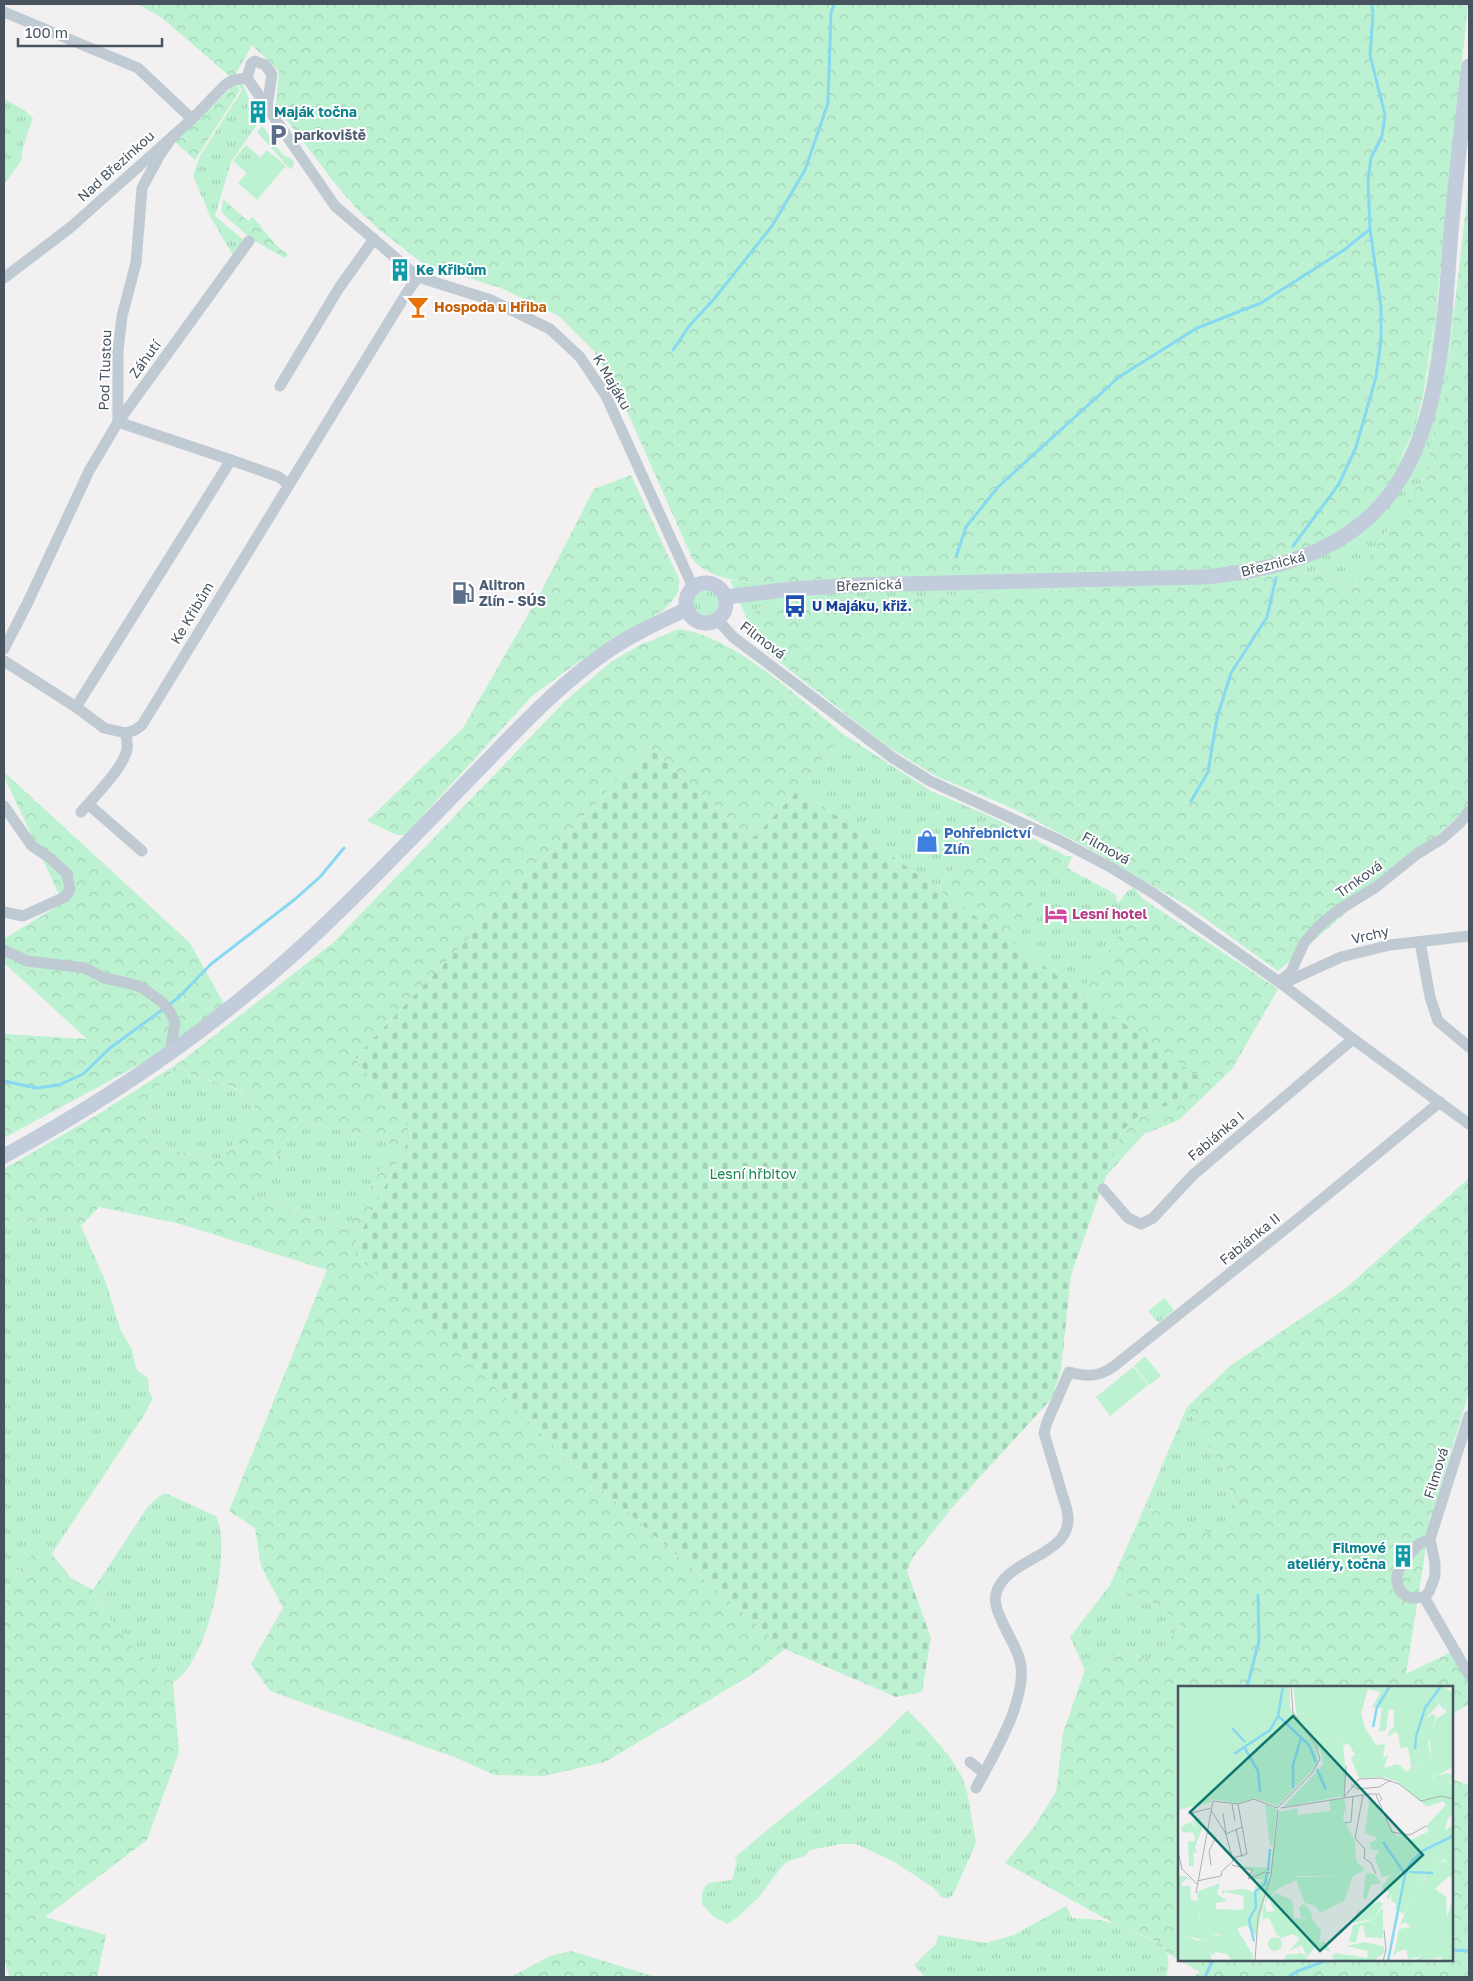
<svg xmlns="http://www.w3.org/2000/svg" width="1473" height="1981" viewBox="0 0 1473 1981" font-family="'Golos Text',sans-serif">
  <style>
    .grass { fill: url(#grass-tufts) }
    .forest { fill: url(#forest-crowns); fill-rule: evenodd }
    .cemetery { fill: url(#cemetery-stones) }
    .pitch { fill: #bcf2d2 }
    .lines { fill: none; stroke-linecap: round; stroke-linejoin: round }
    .stream { stroke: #87d8f1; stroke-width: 3 }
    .street { stroke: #c0cad2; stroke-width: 11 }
    .secondary { stroke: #c2ccda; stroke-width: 15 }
    .labels { text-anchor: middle; stroke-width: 4; stroke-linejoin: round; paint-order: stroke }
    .culture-label { font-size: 14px; font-weight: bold; fill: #0d838f; stroke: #fff; text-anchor: start }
    .service-label { font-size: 14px; font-weight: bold; fill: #4e5e75; stroke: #fff; text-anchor: start }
    .street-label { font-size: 14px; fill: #47535f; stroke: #fff }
    .food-label { font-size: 14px; font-weight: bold; fill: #c56008; stroke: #fff; text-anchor: start }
    .transit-label { font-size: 14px; font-weight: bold; fill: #164399; stroke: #fff; text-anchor: start }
    .shop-label { font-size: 14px; font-weight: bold; fill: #366cbe; stroke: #fff; text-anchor: start }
    .hotel-label { font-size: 14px; font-weight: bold; fill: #b23c85; stroke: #fff; text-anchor: start }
    .park-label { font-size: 14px; fill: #12854f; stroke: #fff }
    .inset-river { fill: none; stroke: #87d8f1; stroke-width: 2.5 }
    .inset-road { fill: none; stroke: #aeb1b6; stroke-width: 1 }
    .view { fill: #0f766e; fill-opacity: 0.15; stroke: #0f766e; stroke-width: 2.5 }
    .inset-edge { fill: none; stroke: #47535f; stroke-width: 2.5 }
  </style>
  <defs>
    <pattern id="grass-tufts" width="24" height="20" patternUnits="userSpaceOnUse" patternTransform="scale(1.25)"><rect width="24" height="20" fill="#bcf2d2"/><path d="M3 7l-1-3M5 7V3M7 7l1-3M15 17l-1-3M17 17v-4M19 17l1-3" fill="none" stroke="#a3d1b7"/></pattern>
    <pattern id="forest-crowns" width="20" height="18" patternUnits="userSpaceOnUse" patternTransform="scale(1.25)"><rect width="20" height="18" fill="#bcf2d2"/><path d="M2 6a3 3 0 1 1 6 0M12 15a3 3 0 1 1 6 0" fill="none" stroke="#a3d1b7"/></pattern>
    <pattern id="cemetery-stones" width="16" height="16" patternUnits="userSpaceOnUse" patternTransform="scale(1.25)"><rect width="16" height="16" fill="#bcf2d2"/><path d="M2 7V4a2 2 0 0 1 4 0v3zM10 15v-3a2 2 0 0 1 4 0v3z" fill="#a3d1b7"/></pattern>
  </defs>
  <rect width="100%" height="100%" fill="#f2f0f0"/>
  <!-- grass -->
  <g class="grass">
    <path d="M237,82H242L259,122L231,162L215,216L246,242L234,257L211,218L193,176L200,156L242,90Z"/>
    <path d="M4,99L24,110L33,118L23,147L21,161L4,184Z"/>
    <path d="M246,145L261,158L248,174L233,161Z"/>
    <path d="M1437,303L1454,307L1444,399L1432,440L1428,471L1348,588L1322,572L1068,590L780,602L758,608L748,621L730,580L758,584L1320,543C1362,515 1398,477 1415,428C1429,389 1431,344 1437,303Z"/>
    <circle cx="705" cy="603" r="13"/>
    <path d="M843,734L931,791L994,818L937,889L799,789Z"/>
    <path d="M1066,856H1072L1067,868L1115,894L1117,897L1116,900L1119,903L1127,891L1134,888L1143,899L1081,993L1007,940Z"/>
    <path d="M175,1067C183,1068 190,1074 197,1077C219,1084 243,1085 255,1107C251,1122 230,1148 220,1160L151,1146C145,1140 145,1136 144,1128C142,1098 158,1088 175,1067Z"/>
    <path d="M300,1120L388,1142L391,1151L346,1229L254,1197Z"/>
    <path d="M49,1216L74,1222L81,1226L105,1280L121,1331L132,1349L135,1365L138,1371L148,1378L149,1392L153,1398L144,1415L52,1553L20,1567L4,1594V1220L34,1222Z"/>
    <path d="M1165,1298L1174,1310L1158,1323L1148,1311Z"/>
    <path d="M1187,1407L1224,1472L1237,1510L1221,1539L1145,1506Z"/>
    <path d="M165,1493L216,1516C233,1549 207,1664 173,1682C142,1664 105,1623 93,1590L147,1508L157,1498Z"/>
    <path d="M1110,1585L1159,1606L1181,1625L1152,1660L1123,1651L1085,1670L1070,1637Z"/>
    <path d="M907,1710L926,1729L949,1756L961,1775L967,1791L976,1843L953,1895L946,1899L941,1897L934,1888L893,1861L856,1844H841L810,1850L805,1856L789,1861L783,1865L759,1897L739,1916L728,1924L714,1917L702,1904C701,1877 712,1884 732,1880L737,1859L734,1858C747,1848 759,1836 772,1826C818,1789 867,1754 907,1710Z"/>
    <path d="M1066,1906L1072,1918L1100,1920L1115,1924L1163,1945C1169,1955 1170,1966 1166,1977H925L914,1965L936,1944L938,1935L986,1943L1014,1935Z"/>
  </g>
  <!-- forest -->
  <g class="forest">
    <path d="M137,4H1468L1437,303L1423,395L1415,428L1396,468L1379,492L1359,514L1342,529L1320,543L1282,560L1246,566L1155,573L991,576L758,584C734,580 710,578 693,560L618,391L594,351L559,316L501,288L425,265L381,231L358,210L337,186L276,106L279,71L252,45L233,79L161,17Z"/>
    <path d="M236,84L240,90L195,160L174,141Z"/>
    <path d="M262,126L283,155L293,160L294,164L291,170L257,132Z"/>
    <path d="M1469,181V803L1457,818L1278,971L1189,907L1095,852L1014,809L936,776L888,747L763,649L748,621L758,608L780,602L1068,590L1322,572L1348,588L1428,471L1432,440L1444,399Z"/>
    <path d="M223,199L248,221L253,217L276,245L288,255L285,258L251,239L221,212Z"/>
    <path d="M631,475L679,579C681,592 673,600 665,609L574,665L532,696L405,835H397L367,821L463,728L540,594L594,489Z"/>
    <path d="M679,629C736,637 799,699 843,734L799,789L752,840L649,747L355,1058L405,1121L411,1136L354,1246L570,1462L785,1649L753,1674L605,1762L544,1776L495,1775L454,1757L270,1691L251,1664L283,1608L261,1566L255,1528L229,1511L327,1270L177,1223L99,1207L81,1226L74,1222L49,1216L34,1222L4,1220V1169L97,1115L183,1060L334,942L564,702L612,661L640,645ZM175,1067C183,1068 189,1074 197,1077C219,1084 243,1084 255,1107C251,1122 230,1148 220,1160L151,1146C145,1140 145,1136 144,1128C142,1098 158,1088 175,1067ZM300,1120L388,1142L391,1151L346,1229L254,1197Z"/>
    <path d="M4,772L190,943L224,1004L159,1054L4,1138V1034L87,1039L4,963V939L63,903L4,776Z"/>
    <path d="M994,818L1066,856L1007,940L937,889Z"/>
    <path d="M1143,899L1278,989L1232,1069L1179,1120L1144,1134L1106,1176L1122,1131L1136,1118L1176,1102L1081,993Z"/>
    <path d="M1469,1178V1392L1430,1521L1406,1674L1460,1648L1469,1664V1704L1452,1714V1687H1179V1960H1452V1779L1469,1785V1977H1194L1200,1972L1167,1953L1163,1945L1153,1940L1115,1924L1005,1863L1034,1827L1056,1792L1063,1733L1085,1670L1123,1651L1152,1660L1181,1625L1159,1606L1110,1585L1145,1506L1221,1538L1237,1510L1224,1472L1187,1407L1230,1366L1345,1289Z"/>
    <path d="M40,1551L51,1553L71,1578L93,1590L99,1605L130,1644L162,1675L173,1682L179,1752L147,1840L45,1917L106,1935L97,1977H9L4,1957V1594C14,1578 22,1559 40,1551Z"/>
    <path d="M571,1951L656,1977H511L550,1956Z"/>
  </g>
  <!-- cemetery -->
  <path class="cemetery" d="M649,747L752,840L799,789L1202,1080L1176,1102L1136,1118L1122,1131L1071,1275L1061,1370L1052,1398L951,1509L913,1557L907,1571L931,1638L922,1692L896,1697L785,1649L570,1462L468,1361L356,1255L354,1246L411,1136L405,1121L355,1058Z"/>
  <!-- pitch -->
  <g class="pitch">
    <path d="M267,150L286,166L257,200L238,183Z"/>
    <path d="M1145,1356L1161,1376L1149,1385L1134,1366Z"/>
    <path d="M1133,1367L1148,1385L1110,1416L1096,1397Z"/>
  </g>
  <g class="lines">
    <!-- stream -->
    <g class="stream">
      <path d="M673,350L690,325L714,299L772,226L805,170L828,103L831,13L834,4"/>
      <path d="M1293,546L1339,484L1356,447L1376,377L1381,340V307L1370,229L1368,181L1371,158L1382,136L1385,115L1370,55L1373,15L1372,4"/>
      <path d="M956,557L966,527L998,487L1119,377L1197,328L1261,303L1344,250L1370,229"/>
      <path d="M1191,801L1208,772L1217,718L1231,673L1267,617L1276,578"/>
      <path d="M170,1004L178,998L211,964L294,900L320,877L344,848"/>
      <path d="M4,1081L36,1088L59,1085L83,1074L110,1048L162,1010"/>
      <path d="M1247,1687L1259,1641L1258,1595"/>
      <path d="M1452,1950L1469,1951"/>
      <path d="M1205,1977L1213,1960"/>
      <path d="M1288,1977L1298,1971L1328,1960"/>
    </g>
    <!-- street -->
    <g class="street">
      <path d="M4,12L138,68L192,119"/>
      <path d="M247,78L335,206L418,277L491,300L550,329L580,357L606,396L693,587"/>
      <path d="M247,78L251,64L255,61L265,65L272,74L267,107"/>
      <path d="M249,241L118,422L231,460L279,477L288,484"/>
      <path d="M4,278L71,227L192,119L225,85L233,80L247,78"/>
      <path d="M280,386L339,288L374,239"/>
      <path d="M717,619L733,637L893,758L930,781L1059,840L1112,868L1153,893L1282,984L1353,1039L1469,1124"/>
      <path d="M4,649L28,602L89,471L118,422V351L122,316L136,263L142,188L161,153L173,136"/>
      <path d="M4,661L76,707L104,728L126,733L135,730L142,725L406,294L418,277"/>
      <path d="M76,707L231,460"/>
      <path d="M88,804L142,851"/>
      <path d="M4,806L32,846L50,858L67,874L70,889L65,897L23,916L4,912"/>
      <path d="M81,812C93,798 125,766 127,749C128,744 126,738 126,733"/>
      <path d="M1420,942L1430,997L1438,1021L1469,1047"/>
      <path d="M4,950L27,961L85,968L104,978L128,983L141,987L162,1002L170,1012L175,1023L170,1054"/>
      <path d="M1279,982L1291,972L1304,943L1318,927L1337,911L1376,887L1417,854L1443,838L1460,823L1469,811"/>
      <path d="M1282,984L1341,957L1390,945L1469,936"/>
      <path d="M1103,1189L1128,1218L1141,1224L1153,1218L1193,1175L1353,1039"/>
      <path d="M1430,1539L1419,1544L1402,1562L1397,1575V1582L1400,1591L1406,1596L1413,1598L1424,1597L1429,1592L1435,1576V1563L1430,1539L1469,1416"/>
      <path d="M1424,1597L1469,1675"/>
      <path d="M970,1762L984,1773"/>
      <path d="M976,1788C993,1756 1029,1697 1020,1661C1016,1643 991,1611 996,1594C1005,1556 1078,1557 1067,1510L1044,1433L1047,1422L1069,1372C1086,1377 1098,1377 1113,1367L1299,1218L1440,1102"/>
    </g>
    <!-- secondary -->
    <g class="secondary">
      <circle cx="706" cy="603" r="20"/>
      <path d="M725,597L792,589L858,585L1206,577C1259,571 1308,562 1352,531C1443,467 1443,331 1451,232C1456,176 1462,121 1469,66"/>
      <path d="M4,1156C122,1092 232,1015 329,921C382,870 433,816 485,763C523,724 560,684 605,653C630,635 659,622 687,609"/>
    </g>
  </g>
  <!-- icons -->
  <defs>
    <symbol id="building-bare" viewBox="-9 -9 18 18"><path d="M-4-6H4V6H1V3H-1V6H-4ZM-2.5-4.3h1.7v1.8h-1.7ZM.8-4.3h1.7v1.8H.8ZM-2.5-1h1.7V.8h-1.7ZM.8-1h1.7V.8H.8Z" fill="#0f9aa8" stroke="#fff" stroke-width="2.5" paint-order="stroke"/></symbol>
    <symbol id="parking-bare" viewBox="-9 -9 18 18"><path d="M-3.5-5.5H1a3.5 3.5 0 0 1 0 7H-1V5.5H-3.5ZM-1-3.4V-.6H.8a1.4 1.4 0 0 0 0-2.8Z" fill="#5c6f8a" stroke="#fff" stroke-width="2.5" paint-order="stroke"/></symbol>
    <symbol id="bar-bare" viewBox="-9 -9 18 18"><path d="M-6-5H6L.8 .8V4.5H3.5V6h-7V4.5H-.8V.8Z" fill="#e8710a" stroke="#fff" stroke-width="2.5" paint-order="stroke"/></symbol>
    <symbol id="fuel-bare" viewBox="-9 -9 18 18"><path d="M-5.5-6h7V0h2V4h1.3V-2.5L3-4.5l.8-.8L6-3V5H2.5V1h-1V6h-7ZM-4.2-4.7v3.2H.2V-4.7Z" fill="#5c6f8a" stroke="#fff" stroke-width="2.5" paint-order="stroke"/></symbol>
    <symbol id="bus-bare" viewBox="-9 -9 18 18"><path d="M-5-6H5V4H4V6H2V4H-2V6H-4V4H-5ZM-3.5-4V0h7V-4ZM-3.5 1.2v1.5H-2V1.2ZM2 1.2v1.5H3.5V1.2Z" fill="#1a4fb4" stroke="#fff" stroke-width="2.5" paint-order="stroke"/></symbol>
    <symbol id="shop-bare" viewBox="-9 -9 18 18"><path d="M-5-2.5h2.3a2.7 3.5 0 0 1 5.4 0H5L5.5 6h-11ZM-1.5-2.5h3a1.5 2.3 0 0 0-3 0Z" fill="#3f7fe0" stroke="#fff" stroke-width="2.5" paint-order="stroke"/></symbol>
    <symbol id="hotel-bare" viewBox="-9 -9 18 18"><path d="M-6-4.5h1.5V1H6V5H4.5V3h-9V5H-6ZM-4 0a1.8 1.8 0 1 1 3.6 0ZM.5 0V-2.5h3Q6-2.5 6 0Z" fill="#d1479c" stroke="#fff" stroke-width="2.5" paint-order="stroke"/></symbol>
  </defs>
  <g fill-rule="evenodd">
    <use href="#building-bare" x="242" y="96" width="32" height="32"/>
    <use href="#parking-bare" x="262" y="119" width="32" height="32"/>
    <use href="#building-bare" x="384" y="254" width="32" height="32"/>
    <use href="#bar-bare" x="402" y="291" width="32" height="32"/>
    <use href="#fuel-bare" x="447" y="577" width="32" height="32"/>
    <use href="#bus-bare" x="779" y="590" width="32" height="32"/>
    <use href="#shop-bare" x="911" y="825" width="32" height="32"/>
    <use href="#hotel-bare" x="1040" y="898" width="32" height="32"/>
    <use href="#building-bare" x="1387" y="1540" width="32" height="32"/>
  </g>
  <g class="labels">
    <!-- culture labels -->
    <g class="culture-label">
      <text x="274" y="117">Maják točna</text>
      <text x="416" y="275">Ke Křibům</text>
      <text x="1386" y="1553" text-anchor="end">Filmové<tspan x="1386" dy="16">ateliéry, točna</tspan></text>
    </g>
    <!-- service labels -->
    <g class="service-label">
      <text x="294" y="140">parkoviště</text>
      <text x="479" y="590">Alitron<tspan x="479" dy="16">Zlín - SÚS</tspan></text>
    </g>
    <!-- street labels -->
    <g class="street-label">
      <text transform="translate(116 166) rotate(-42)" y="5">Nad Březinkou</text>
      <text transform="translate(145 359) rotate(-54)" y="5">Záhutí</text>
      <text transform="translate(105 370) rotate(-88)" y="5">Pod Tlustou</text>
      <text transform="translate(612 382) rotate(60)" y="5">K Majáku</text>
      <text transform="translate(1273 564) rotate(-14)" y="5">Březnická</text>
      <text transform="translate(869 585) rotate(-2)" y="5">Březnická</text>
      <text transform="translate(192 613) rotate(-59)" y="5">Ke Křibům</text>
      <text transform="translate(763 640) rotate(37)" y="5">Filmová</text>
      <text transform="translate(1106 848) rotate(29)" y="5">Filmová</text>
      <text transform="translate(1359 879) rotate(-35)" y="5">Trnková</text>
      <text transform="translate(1370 935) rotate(-13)" y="5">Vrchy</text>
      <text transform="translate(1216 1136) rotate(-40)" y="5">Fabiánka I</text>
      <text transform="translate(1250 1239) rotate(-39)" y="5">Fabiánka II</text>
      <text transform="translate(1436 1473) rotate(-73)" y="5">Filmová</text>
    </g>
    <!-- food labels -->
    <g class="food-label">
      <text x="434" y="312">Hospoda u Hřiba</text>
    </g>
    <!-- transit labels -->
    <g class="transit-label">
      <text x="812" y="611">U Majáku, křiž.</text>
    </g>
    <!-- shop labels -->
    <g class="shop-label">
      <text x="944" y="838">Pohřebnictví<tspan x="944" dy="16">Zlín</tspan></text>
    </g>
    <!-- hotel labels -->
    <g class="hotel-label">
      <text x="1072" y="919">Lesní hotel</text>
    </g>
    <!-- park labels -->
    <g class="park-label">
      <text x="753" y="1179">Lesní hřbitov</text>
    </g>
  </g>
  <!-- overview -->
  <g transform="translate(1178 1686)">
    <rect width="275" height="275" fill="#f2f0f0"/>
    <path d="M275,16V81L258,90L270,87L275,90V98L267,91L274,99L275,109L248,120L218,95L204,91L181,92L173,72L177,69L171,58L165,59L164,49L181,41L187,42L198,59L207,58L205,72L210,69L206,82L220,78L229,86L236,78L239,83L236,87L244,100L256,93L251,50L259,32L268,27L267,21ZM204,20L211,22L208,44L201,46ZM255,28L258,31L250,57L255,78L242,80L239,52L247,33ZM22,132L25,140L17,161L19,167H15L16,180H11L10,156L17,155L16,147L5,146L3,141L12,136L20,144L14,135ZM275,154V192L271,190L257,203L268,211L269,231L275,212L274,250L267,258L237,272L230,273L228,263L219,266L215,272L221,243L233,241L228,236L222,239L234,210V197L247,195V189L269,176L267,173L260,176L254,167ZM221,186L224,191L219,218L213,215L214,207L211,213L208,212L211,206L205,204L204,200L212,190ZM188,187L196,188L203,197L193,199L188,214L185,212ZM42,197L39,208L50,215L38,217V223L22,231L19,206ZM98,207L114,214L117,238H104L100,234L91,213ZM0,215L20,216L22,235H33L34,240L49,247L48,250L41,248L28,251L26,246L27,255L11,250L7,252L9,258L29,259H8L0,263ZM126,218L133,226L134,233L123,231L121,221ZM205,221V252L188,251L185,240H182L178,256H171L175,239L194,234ZM90 258a7 7 0 1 1 14 0a7 7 0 1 1-14 0ZM275,262V275H263L265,271L244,275ZM32,264L34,275H0L2,268L14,271ZM123,267L129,271L127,275H106L108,269Z" fill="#bcf2d2"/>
    <path d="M0,0H112V22L138,61L140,78L99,120L77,112L59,117L33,113L34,116L0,124ZM115,0H266L275,7V16L265,23L261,18L247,33L239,52L242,80L239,83L236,78L233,81L230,61L222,62L220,48L217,46L210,51L211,45L216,41V24L194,21L203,6L190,3L183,27L187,42L164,50L168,88L165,110L105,121L145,79L143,66L119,32ZM275,109V128L270,132L267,144L275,139V154L254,168L260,176L270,175L247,189L246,195L234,197V210L226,228L217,223L225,186L204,191L197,172L201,163L194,164L191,157L198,154V151L187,147L192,111L220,151L222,146L227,147L229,156L251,145L248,140L268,119L265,115L249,121V115ZM166,112L168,120L167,136V123L153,125L151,114ZM87,118L99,124L95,158L92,160ZM119,122L120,136H107L106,177L115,179L119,191L175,190L166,215L142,227L137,220L127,217L118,194L98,204L87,217L101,126ZM62,180L94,182L78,250L69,239L59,243L75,269L74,275H54L49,268L38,266L34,269L32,264L14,271L0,269V263L7,259H29L8,258L6,252L11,250L17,254L28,255L24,246L20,216L0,215V191L6,190L14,194L9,193L3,197L4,200H12L13,214L20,215L21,218L22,230L39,223L65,224L66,210L47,206L46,209L43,205L68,203L76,207L77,201L86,193H73L76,185ZM23,235H33L34,240L50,249L28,250ZM201,215L205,218L195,233L175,237L180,225ZM86,217L89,226L96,225L104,238H116L117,232L134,233L143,245L141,257L146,255L153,266L137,261L129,271L124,259L111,265L122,253L115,248L103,252L99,249L91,232L84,233ZM272,248H275V262L260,270L237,275L248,265L267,258ZM186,256L205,260L207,266L195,275H158L153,270L158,267L189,272L190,265L169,260Z" fill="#bcf2d2" fill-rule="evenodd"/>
    <path d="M167,123L165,132L177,155L178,175L187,184L175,190H118L115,179L106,177L107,136H120V129Z" fill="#bcf2d2"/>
    <path d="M255,78V94L244,101L236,87L242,80Z" fill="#bcf2d2"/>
    <path class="inset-river" d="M105,0L100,30L131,59L138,76M195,41L199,21L212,0M54,42L67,56M66,61L80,85L82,106M237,63L238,51L247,22L263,0M56,68L92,44L100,30M139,83L148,104M115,102V79L123,52M205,156L227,188M90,185L92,163M231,186L255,187M76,255L71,234L78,221L77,206L87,198L89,187M210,275L227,189L234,175L246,164L275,150"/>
    <path class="inset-road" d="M173,99L180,103L201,101L213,94M185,109L177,152L187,163L186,172L193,177L198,188M198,109L214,146L232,149L248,140M166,111L181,93L203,92L221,98L243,115L263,110L275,113M166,111L168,80M35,115L60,118L76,113L99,122M54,118L57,135M99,122L134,87L142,73L138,60L115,26L113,0M103,122L191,108H201L204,113L202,115M45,127L48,148L64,141M10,128L33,122M167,137L173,136L175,110M58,143L64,171M30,147L37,153L31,165L33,179M0,166L4,183L19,198M55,172L69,168L60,118M54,179L75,184L70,193L87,186L92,187M19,195L43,190L44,185L55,175L48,148L33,124M18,207L35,115M77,275L80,231L93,189L100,124M205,275L208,264L206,244"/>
    <path class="view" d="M115,30L245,169L142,265L12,126Z"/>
    <rect width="275" height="275" class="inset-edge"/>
  </g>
  <!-- border -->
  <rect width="1473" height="1981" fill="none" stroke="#47535f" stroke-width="10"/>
  <!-- scale -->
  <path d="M18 38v8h144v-8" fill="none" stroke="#47535f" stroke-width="2.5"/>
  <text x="25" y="38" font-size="15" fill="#47535f" stroke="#ffffff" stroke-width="4" paint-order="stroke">100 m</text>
</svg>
